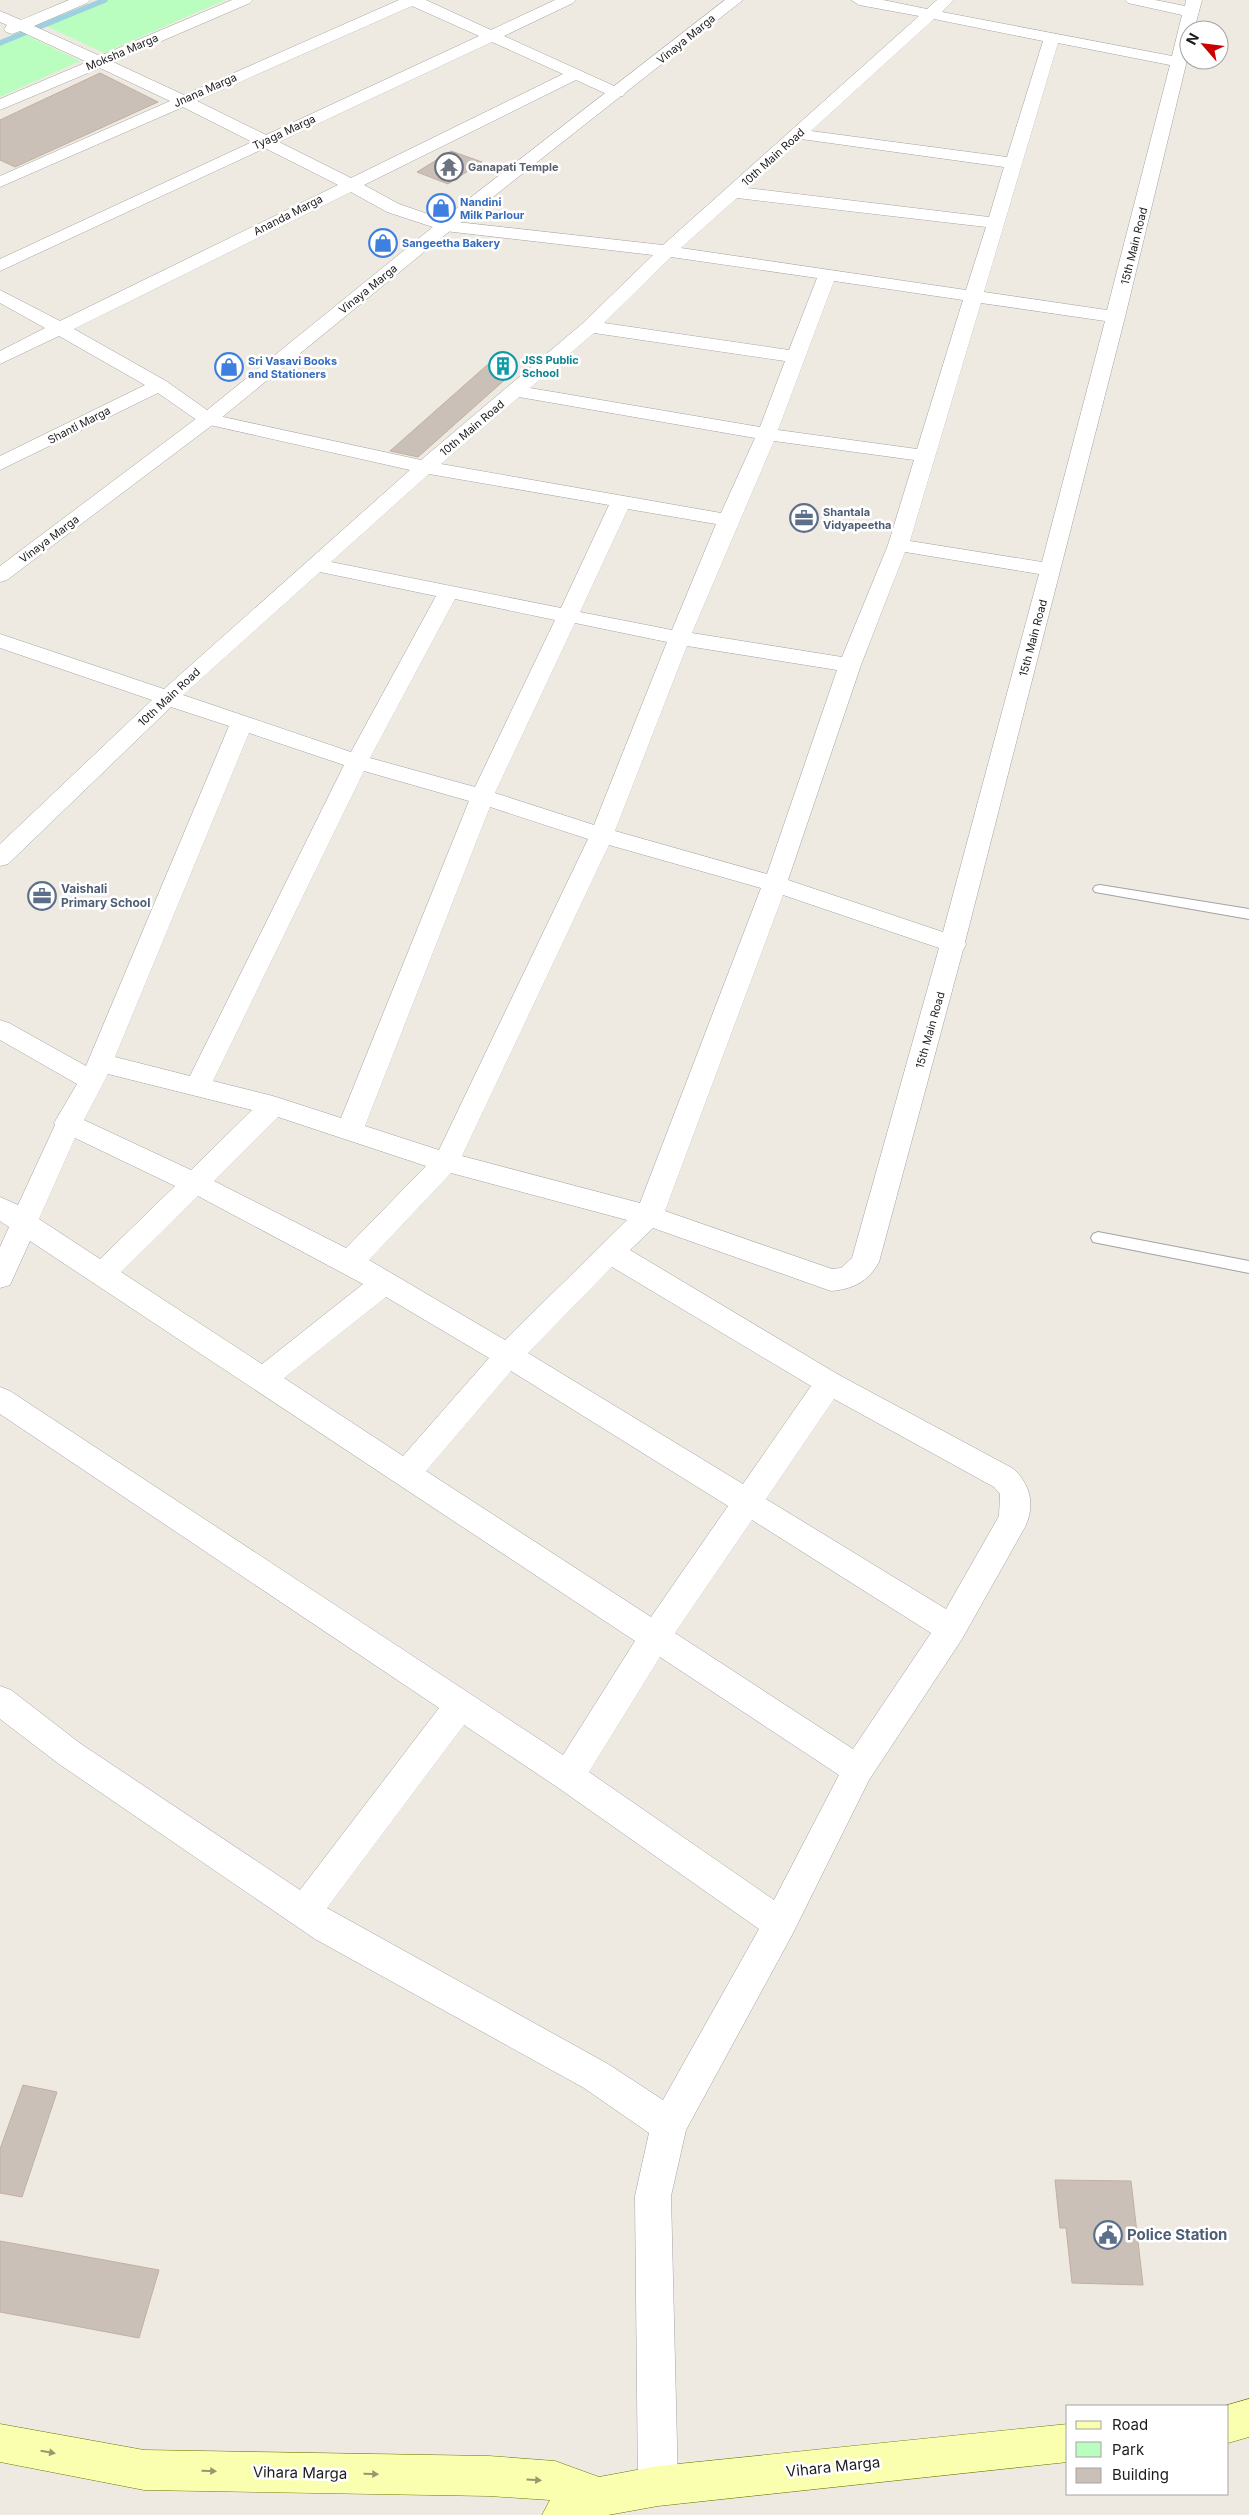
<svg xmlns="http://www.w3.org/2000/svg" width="1249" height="2515" viewBox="0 0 1249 2515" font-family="Inter,sans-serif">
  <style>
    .park { fill: #b9febf }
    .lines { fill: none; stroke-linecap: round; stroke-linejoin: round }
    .stream { stroke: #9dd1e0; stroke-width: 5.5 }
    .building { fill: #cbc0b7; stroke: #c1b0a2 }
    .service-casing { stroke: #a3a3a3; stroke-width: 2 }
    .minor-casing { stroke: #a3a3a3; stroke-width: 1 }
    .tertiary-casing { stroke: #a3a3a3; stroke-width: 1 }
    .secondary-casing { stroke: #697700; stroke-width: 1 }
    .service { fill: #fff; fill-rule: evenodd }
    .minor { fill: #fff; fill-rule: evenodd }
    .tertiary { fill: #fff; fill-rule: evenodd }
    .secondary { fill: #faffaf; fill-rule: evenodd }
    .oneway { fill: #96996d }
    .labels { text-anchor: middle; stroke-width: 5; stroke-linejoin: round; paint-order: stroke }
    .far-street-label { font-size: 11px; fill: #1c1c1c; stroke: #fff }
    .far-worship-label { font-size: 11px; font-weight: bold; fill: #5b616d; stroke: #fff; text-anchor: start }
    .far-shop-label { font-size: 11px; font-weight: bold; fill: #366cbe; stroke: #fff; text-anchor: start }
    .far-culture-label { font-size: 11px; font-weight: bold; fill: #0d838f; stroke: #fff; text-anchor: start }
    .far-service-label { font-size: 11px; font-weight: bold; fill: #4e5e75; stroke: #fff; text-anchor: start }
    .service-label { font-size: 12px; font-weight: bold; fill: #4e5e75; stroke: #fff; text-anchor: start }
    .near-service-label { font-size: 15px; font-weight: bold; fill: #4e5e75; stroke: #fff; text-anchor: start }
    .near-street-label { font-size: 15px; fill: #1c1c1c; stroke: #fff }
  </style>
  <rect width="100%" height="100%" fill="#efeae1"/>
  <!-- park -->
  <g class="park">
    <path d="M102,0H225L104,53L44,25Z"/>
    <path d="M22,33L80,61L0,97V42Z"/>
  </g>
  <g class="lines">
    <!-- stream -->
    <path class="stream" d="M0,43L105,0"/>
  </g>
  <!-- building -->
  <g class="building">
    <path d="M100,73L158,102L15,167L0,160V120Z"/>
    <path d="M451,151L482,162L448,184L417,172Z"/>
    <path d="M494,359L509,376L418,457L390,451Z"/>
    <path d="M23,2085L57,2092L22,2197L0,2193V2149Z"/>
    <path d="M1055,2180L1131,2181L1143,2285L1072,2283L1066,2228H1060Z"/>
    <path d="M0,2241L159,2270L139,2338L0,2312Z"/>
  </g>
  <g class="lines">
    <defs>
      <g id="service">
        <path d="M1100,885L1249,909V919L1095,892L1093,889L1095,886Z"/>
        <path d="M1098,1232L1249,1261V1273L1093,1242L1091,1238L1093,1234Z"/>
      </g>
      <path id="minor" d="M69,0H90L87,3L34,26L100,56L232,0H253L250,3L113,62L184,95L399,0H426L491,30L555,0H576L573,3L504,36L623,90L625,93L623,96H611L576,80L364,185L399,204L448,221L663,245L919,16L859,5L851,0H883L927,9L937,0H954L942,12L1172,56L1182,15L1128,3L1125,0H1155L1185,6L1186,0H1202L1194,30H1189V52L1125,317L965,942L966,944L963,950L879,1262C868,1282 853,1289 831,1291L653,1228L630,1250L839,1375L1014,1469C1031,1486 1035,1506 1025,1527L962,1639L869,1780L792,1935L686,2130L671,2196L678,2486L672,2500L658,2506L644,2500L638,2486L635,2196L649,2133L584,2088L315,1939L59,1764L0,1719V1686L11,1690L81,1744L300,1890L439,1708L0,1414V1387L10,1391L563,1755L635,1641L30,1241L10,1285L0,1288V1247L9,1227L0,1221V1197L18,1205L55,1125L54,1123L77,1084L0,1040V1020L9,1023L86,1066L229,726L171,707L8,864L0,866V844L152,700L0,648V634L164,689L410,470L201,423L158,393L0,470V456L145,385L59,336L0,364V351L45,328L0,303V290L60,321L338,185L265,148L0,271V259L252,142L183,107L0,187V176L170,101L100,68L0,110V99L87,62L20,31L12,34L6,32L4,29L7,25L0,22V11L21,20ZM412,6L479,36L266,135L197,101ZM934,19L1043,41L1007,157L811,131ZM492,42L563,74L351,178L279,142ZM1058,43L1170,65L1107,310L984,292ZM801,139L1004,167L989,217L747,188ZM351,192L387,212L445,231L653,255L583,323L421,460L214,415L166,381L74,329ZM737,198L986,227L966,290L681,248ZM671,257L817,278L789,350L604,323ZM834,281L963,300L917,449L778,430ZM981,303L1105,321L1042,562L910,541ZM594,333L785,361L760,427L530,388ZM519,397L755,438L721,513L441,464ZM774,441L914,460L888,545L842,657L692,633ZM429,474L609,505L561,608L331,562ZM628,509L716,524L672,630L580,612ZM905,552L1039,574L943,932L788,880L861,665ZM320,572L436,596L351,752L183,695ZM455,599L555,620L475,787L370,758ZM575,623L667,642L594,825L495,793ZM687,646L837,670L767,874L615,831ZM249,733L344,765L190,1076L115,1057ZM364,771L469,801L341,1118L273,1096L213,1081ZM490,807L588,839L439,1150L365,1126ZM609,845L761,888L640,1203L462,1156ZM783,895L939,948L852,1258L841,1268L832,1269L665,1211ZM108,1074L252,1110L191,1170L84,1120ZM278,1117L426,1166L346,1248L214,1181ZM75,1138L175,1186L100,1259L39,1219ZM451,1173L627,1220L505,1340L369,1260ZM198,1196L363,1284L262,1364L121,1272ZM612,1267L811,1386L743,1484L528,1353ZM386,1297L489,1358L403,1456L284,1378ZM511,1371L728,1506L651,1617L426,1471ZM834,1399L994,1487L1000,1494L999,1516L946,1609L766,1499ZM752,1520L931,1633L853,1749L675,1633ZM660,1657L839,1775L774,1900L589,1772ZM464,1725L557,1787L759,1929L663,2100L608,2064L327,1908Z"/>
      <path id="tertiary" d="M725,0H743L451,230L215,423L7,580L0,582V566L201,415L439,222Z"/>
      <g id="secondary">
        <path d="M1249,2399V2437L1228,2443V2406H1224Z"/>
        <path d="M0,2424L144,2450L489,2456L555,2461L599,2477L658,2466L1068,2424V2462L658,2506L608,2515H542L550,2500L489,2496L144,2490L0,2462Z"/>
      </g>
    </defs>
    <!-- service casing -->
    <use href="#service" class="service-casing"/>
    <!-- minor casing -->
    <use href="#minor" class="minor-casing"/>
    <!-- tertiary casing -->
    <use href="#tertiary" class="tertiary-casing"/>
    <!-- secondary casing -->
    <use href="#secondary" class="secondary-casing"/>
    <!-- service -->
    <use href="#service" class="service"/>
    <!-- minor -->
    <use href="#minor" class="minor"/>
    <!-- tertiary -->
    <use href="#tertiary" class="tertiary"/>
    <!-- secondary -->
    <use href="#secondary" class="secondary"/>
  </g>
  <!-- one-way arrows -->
  <defs><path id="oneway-solid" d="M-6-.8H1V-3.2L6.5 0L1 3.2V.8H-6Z" transform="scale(1.25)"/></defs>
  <g class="oneway">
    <use href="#oneway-solid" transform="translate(48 2452) rotate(10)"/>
    <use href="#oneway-solid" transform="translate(209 2471) rotate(1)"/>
    <use href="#oneway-solid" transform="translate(371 2474) rotate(1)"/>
    <use href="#oneway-solid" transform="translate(534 2480) rotate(4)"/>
  </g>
  <!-- icons -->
  <defs>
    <symbol id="temple-ring" viewBox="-11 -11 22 22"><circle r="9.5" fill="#fff" stroke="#6b7280" stroke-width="1.5"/><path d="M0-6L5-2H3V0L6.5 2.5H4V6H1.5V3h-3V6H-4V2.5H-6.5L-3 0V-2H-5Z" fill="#6b7280"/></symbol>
    <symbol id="shop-ring" viewBox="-11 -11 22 22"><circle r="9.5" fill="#fff" stroke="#3f7fe0" stroke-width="1.5"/><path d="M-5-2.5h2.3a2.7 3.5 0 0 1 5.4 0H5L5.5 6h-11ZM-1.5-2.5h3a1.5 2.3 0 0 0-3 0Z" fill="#3f7fe0"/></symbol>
    <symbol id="building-ring" viewBox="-11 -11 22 22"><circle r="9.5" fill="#fff" stroke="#0f9aa8" stroke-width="1.5"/><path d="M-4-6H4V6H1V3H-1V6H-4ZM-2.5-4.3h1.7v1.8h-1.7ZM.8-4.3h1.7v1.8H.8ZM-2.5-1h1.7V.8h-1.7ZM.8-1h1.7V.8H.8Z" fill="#0f9aa8"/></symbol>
    <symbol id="office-ring" viewBox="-11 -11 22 22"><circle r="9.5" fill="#fff" stroke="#5c6f8a" stroke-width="1.5"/><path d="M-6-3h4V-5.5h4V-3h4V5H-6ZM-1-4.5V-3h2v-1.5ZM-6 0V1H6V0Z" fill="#5c6f8a"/></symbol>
    <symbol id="civic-ring" viewBox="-11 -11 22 22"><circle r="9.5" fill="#fff" stroke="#5c6f8a" stroke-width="1.5"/><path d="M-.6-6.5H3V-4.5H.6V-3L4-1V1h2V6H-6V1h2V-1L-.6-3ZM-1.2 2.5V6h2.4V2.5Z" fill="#5c6f8a"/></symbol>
  </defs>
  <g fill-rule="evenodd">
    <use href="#temple-ring" x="433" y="151" width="32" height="32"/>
    <use href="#shop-ring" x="425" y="192" width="32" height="32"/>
    <use href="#shop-ring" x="367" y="227" width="32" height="32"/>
    <use href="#building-ring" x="487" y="350" width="32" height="32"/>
    <use href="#shop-ring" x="213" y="351" width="32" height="32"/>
    <use href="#office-ring" x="788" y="502" width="32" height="32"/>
    <use href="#office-ring" x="26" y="880" width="32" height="32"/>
    <use href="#civic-ring" x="1092" y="2219" width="32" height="32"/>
  </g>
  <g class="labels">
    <!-- far-street labels -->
    <g class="far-street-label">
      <text transform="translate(686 39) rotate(-39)" y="4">Vinaya Marga</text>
      <text transform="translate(122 52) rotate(-23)" y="4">Moksha Marga</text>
      <text transform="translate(205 90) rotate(-24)" y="4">Jnana Marga</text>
      <text transform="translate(284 132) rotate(-25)" y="4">Tyaga Marga</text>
      <text transform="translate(773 157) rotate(-42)" y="4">10th Main Road</text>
      <text transform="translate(288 215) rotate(-27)" y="4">Ananda Marga</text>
      <text transform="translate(1134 246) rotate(-76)" y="4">15th Main Road</text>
      <text transform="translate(368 289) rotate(-39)" y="4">Vinaya Marga</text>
      <text transform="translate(79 425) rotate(-27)" y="4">Shanti Marga</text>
      <text transform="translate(472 428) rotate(-40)" y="4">10th Main Road</text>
      <text transform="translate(49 539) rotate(-37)" y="4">Vinaya Marga</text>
      <text transform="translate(1033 638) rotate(-75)" y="4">15th Main Road</text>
      <text transform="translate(169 697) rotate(-43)" y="4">10th Main Road</text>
      <text transform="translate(930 1030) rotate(-74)" y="4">15th Main Road</text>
    </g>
    <!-- far-worship labels -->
    <g class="far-worship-label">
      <text x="468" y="171">Ganapati Temple</text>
    </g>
    <!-- far-shop labels -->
    <g class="far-shop-label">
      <text x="460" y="206">Nandini<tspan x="460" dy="13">Milk Parlour</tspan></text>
      <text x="402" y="247">Sangeetha Bakery</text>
      <text x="248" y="365">Sri Vasavi Books<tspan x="248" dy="13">and Stationers</tspan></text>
    </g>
    <!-- far-culture labels -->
    <g class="far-culture-label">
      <text x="522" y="364">JSS Public<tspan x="522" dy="13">School</tspan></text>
    </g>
    <!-- far-service labels -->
    <g class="far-service-label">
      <text x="823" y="516">Shantala<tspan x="823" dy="13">Vidyapeetha</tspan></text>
    </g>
    <!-- service labels -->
    <g class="service-label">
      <text x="61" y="893">Vaishali<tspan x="61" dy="14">Primary School</tspan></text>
    </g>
    <!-- near-service labels -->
    <g class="near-service-label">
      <text x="1127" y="2240">Police Station</text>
    </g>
    <!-- near-street labels -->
    <g class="near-street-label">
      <text transform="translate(833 2467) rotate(-6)" y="5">Vihara Marga</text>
      <text transform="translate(300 2473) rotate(1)" y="5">Vihara Marga</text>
    </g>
  </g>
  <!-- legend -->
  <rect x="1066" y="2405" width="162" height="90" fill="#ffffff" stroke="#a4a4a4"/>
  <rect x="1076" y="2421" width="25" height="8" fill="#faffaf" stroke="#a4a4a4"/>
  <text x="1112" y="2430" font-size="15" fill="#1c1c1c">Road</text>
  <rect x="1076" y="2442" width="25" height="15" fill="#b9febf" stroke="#a4a4a4"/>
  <text x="1112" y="2455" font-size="15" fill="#1c1c1c">Park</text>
  <rect x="1076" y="2468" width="25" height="15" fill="#cbc0b7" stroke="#a4a4a4"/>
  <text x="1112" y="2480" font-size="15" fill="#1c1c1c">Building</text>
  <!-- north arrow -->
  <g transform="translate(1204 45) rotate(298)"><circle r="24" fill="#ffffff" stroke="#a4a4a4"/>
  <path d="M0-4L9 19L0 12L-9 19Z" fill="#c90100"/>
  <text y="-8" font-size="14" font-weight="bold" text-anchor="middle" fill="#1c1c1c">N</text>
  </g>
</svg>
